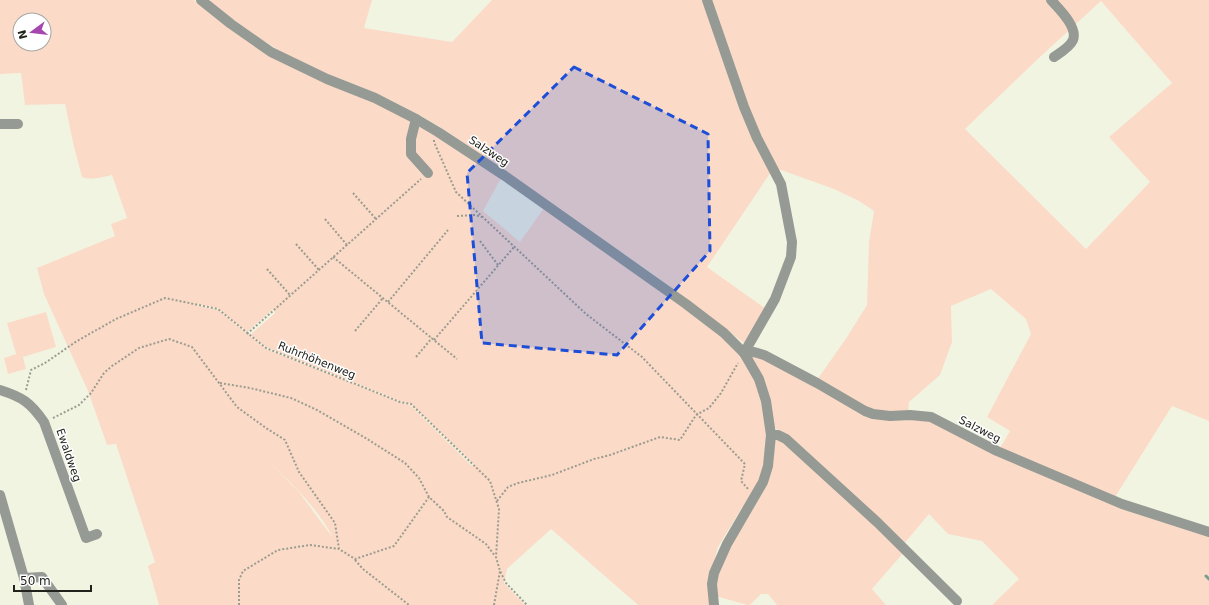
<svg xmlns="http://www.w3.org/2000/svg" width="1209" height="605" viewBox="0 0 1209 605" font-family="'DejaVu Sans',sans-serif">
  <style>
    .green { fill: #fbdbc8; fill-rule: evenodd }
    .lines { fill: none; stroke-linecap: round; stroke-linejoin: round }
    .stream { stroke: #749f8e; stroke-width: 3 }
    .path { stroke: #9b9c8f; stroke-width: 2; stroke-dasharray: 2 2; stroke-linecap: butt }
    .minor { stroke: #959a94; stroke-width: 10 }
    .marked { fill: #1d4ed8; fill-opacity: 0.2; stroke: #1d4ed8; stroke-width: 3; stroke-dasharray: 8 5; stroke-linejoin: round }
    .labels { text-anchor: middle; stroke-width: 3; stroke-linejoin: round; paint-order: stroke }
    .street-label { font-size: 11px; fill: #22221c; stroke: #fff }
  </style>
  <rect width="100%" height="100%" fill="#f2f4e2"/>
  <!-- green -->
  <g class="green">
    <path d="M0,0H194L243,37L417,122L501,178L483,211L520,242L544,208L647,278L745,354L763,401L775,440L785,439L905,551L872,589L886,605H777L768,594H761L750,605H747L716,596L717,575L743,506L718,547L711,572L710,605H638L551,529L507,569L504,583L525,605H159L148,566L155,562L116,444L107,445L88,391L44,294L37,268L115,236L111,224L127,218L112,175C102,177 92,181 82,177L74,147L65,104L25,105L21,73L0,74ZM20,20H44V44H20ZM196,304L217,308L247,332L273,309L275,313L250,335L266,347L400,401L411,404L475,465L472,466L410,405L400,402L266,349L218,310L195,305ZM268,461C292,484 318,508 333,538L299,492Z"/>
    <path d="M211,0H372L364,28L452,42L492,0H1209V421L1172,406L1112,502L1209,534V605H992L1019,579L982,541L948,534L929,514L903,545L772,425L751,355L760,358L865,412L931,420L999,450L1010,431L987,417L1031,334L1026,319L991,289L951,306L952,342L940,375L909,402L908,413L873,412L817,380L847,337L867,305L869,242L874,211L859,201L834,189L781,170L771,172L707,267L766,309L748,342L744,343L653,274L440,127C418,114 396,102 373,92C349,82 323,73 300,62C267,45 238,24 209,2ZM1101,1L1172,83L1109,137L1150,182L1086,249L965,129L1041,56Z"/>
    <path d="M46,312L56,347L23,357L26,369L8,374L4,358L16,354L7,323Z"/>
  </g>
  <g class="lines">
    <!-- stream -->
    <path class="stream" d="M1206,576L1209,579"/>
    <!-- path -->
    <g class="path">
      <path d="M434,140V142L456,192L586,314L642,357L745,464L741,481L748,489"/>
      <path d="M353,193L376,219"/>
      <path d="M457,216L475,215L482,217"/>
      <path d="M325,219L347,245"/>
      <path d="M480,241L498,265"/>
      <path d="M296,244L319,270"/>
      <path d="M333,257L457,359"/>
      <path d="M267,269L290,295"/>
      <path d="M388,302L448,230"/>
      <path d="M355,331L383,298"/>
      <path d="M247,334L421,179"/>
      <path d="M434,340L514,247"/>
      <path d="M416,357L432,338"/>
      <path d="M220,383L250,388L291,398L315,409L364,437L405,463L419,478L429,497L444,511L447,517L486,544L495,556"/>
      <path d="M26,390L31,370L45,363L77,341L116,319L165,298L218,309L266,348L400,402L411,404L490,481L499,509L496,557L500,571L506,583L527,605"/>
      <path d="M53,418L79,405L91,393L104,373L112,366L139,348L169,339L192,347L237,407L266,428L285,440L299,472L335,523L339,549L355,559L394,546L429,497"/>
      <path d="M497,501L508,487L518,483L552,475L594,459L610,455L660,437L680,440L696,415L709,408L721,393L738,363"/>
      <path d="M355,560L363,569L409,605"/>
      <path d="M239,605V580L243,571L278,550L310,545L339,549"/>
      <path d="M494,605L500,571"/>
    </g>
    <!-- minor -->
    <g class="minor">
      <path d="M201,0L231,24L271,52L327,79L375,98L416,119L438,132L505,176L686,304L724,333L744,353L759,379L766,401L771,435L768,466L763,482L727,544L714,573L712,584L714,605"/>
      <path d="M707,0L744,107L757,138L781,184L792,242L791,257L775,299L744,353"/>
      <path d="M1051,0C1059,9 1078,27 1073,40C1070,47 1060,53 1054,57"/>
      <path d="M416,119L411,139V154L428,173"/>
      <path d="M0,124H18"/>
      <path d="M744,353L754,352L764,355L817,383L865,411L873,414L890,416L910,415L931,417L997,451L1122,504L1209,532"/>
      <path d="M0,390C22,397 30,402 44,422L86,538L97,534"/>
      <path d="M771,435H778L786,439L877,522L957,601"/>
      <path d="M0,495L24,578L29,605"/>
      <path d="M24,578L42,577L62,605"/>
    </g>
  </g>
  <!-- marked area -->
  <path class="marked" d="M574,67L708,134L710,251L617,355L482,343L467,173Z"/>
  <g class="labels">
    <!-- street labels -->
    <g class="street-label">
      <text transform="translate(489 151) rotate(34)" y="4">Salzweg</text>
      <text transform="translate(317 360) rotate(22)" y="4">Ruhrhöhenweg</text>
      <text transform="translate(980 429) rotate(27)" y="4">Salzweg</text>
      <text transform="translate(69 455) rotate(71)" y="4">Ewaldweg</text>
    </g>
  </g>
  <!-- north arrow -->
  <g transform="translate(32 32) rotate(255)"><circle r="19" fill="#ffffff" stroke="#a7a7a4"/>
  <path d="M0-3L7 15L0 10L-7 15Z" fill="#a647af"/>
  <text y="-6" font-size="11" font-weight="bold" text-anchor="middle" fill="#22221c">N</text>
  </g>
  <!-- scale -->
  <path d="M14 585v6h77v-6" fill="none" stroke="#22221c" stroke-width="2"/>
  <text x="20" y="585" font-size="12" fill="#22221c" stroke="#ffffff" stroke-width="3" paint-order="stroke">50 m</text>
</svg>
